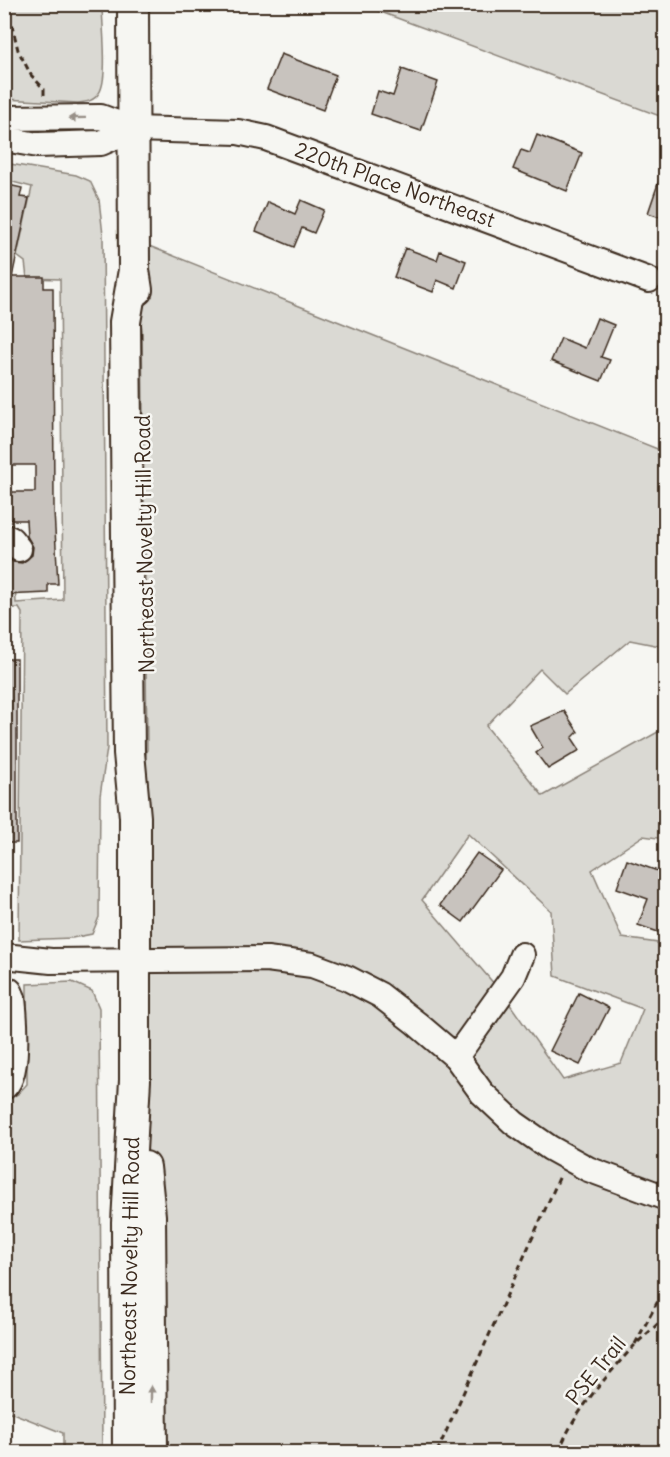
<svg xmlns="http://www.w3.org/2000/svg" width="670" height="1457" viewBox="0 0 670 1457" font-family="Delius,sans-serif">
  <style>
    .green { fill: #dad9d3; stroke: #8a8278; stroke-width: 1.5; fill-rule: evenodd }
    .building { fill: #c8c3be; stroke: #3b2a1e; stroke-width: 1.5 }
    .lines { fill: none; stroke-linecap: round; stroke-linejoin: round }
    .minor-casing { stroke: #3b2a1e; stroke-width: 28 }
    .major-casing { stroke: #3b2a1e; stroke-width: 34 }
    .path { stroke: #3b2a1e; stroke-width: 3; stroke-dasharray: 6 4.5; stroke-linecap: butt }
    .minor { stroke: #f6f6f2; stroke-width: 24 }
    .major { stroke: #f6f6f2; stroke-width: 30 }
    .oneway { fill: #989088 }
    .labels { text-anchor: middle; stroke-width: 5; stroke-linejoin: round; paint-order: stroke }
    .street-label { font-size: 21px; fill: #3b2a1e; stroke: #f6f6f2 }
  </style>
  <rect width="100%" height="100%" fill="#f6f6f2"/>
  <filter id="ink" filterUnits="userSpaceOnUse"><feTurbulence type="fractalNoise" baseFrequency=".0167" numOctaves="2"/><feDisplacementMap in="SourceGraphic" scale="12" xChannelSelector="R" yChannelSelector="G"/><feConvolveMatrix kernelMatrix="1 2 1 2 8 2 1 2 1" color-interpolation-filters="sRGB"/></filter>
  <g filter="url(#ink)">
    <!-- green -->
    <g class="green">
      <path d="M4,5H102C102,24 109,79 99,93C94,101 87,102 78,103L5,99Z"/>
      <path d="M362,5H665V118Z"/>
      <path d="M4,163L76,175L90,181L99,200L103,235L107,748L100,796L99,917L92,934L72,938L19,940L22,613L19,608H5V583L15,582L16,603L63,600L60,279L27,278L25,262L17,256L32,187L5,180Z"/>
      <path d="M134,240L665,452V647L630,640L565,694L540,669L486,726L543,796L665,728V839L643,836L592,870L622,938L665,944V1452H152L135,1080V817L147,749L142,330L134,270ZM468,834L551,911L555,976L643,1009L621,1063L563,1080L502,993L422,900Z"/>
      <path d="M72,982L92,991L99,1008L102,1452H63V1433L5,1410V1101L18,1094L27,1084V984Z"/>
    </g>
    <!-- building -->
    <g class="building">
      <path d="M281,54L336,75L323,110L267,89Z"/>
      <path d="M402,69L438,82L421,131L371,114L378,91L393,96Z"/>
      <path d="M537,135L582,153L567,191L513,169L521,150L530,153Z"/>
      <path d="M663,169H666V219L648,213Z"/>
      <path d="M4,184L22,188L20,197L29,198L12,277H44V288H53L54,511L58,584H48V593L4,595V554L13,562L22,563L32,555L33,547L27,536L26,520H4V492H35V465H4Z"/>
      <path d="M301,200L324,210L314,233L302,228L294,247L256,231L268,202L295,214Z"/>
      <path d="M405,248L437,260L440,251L466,261L456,288L437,280L433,292L394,277Z"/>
      <path d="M597,318L614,325L601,357L610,360L601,381L551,361L561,338L585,348Z"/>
      <rect x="4" y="659" width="13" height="184"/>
      <path d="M564,711L578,732L572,738L580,750L548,769L536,753L543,748L530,726Z"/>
      <path d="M477,853L501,870L463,922L440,905Z"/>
      <path d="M627,860L666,874V922L661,933L638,925L648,899L617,888Z"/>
      <path d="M579,993L609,1008L580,1065L550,1051Z"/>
    </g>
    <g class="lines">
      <defs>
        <g id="minor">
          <path d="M4,118L101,117L133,129L238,132L266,138L649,280"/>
          <path d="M4,139L38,145L101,143L133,129"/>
          <path d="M4,536L11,539L19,549"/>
          <path d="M4,956L51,961L267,959L312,965L347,978L380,995L416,1023L456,1057L482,1093L514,1123L550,1148L588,1169L666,1198"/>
          <path d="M4,987L10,991L13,998C15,1016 20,1078 4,1087"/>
          <path d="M456,1057L513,977L522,955"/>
        </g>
        <g id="major">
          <path d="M133,4L134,270L137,290"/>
          <path d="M145,1167L150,1216L152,1452"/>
          <path d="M128,1452L127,1222L135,1080V817L129,753L125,322L134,270"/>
        </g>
      </defs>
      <!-- minor casing -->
      <use href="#minor" class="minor-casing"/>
      <!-- major casing -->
      <use href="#major" class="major-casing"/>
      <!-- path -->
      <g class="path">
        <path d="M7,4L18,50L31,75L44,89V98"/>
        <path d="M635,1344L666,1286"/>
        <path d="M437,1452L560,1176"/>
        <path d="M559,1452C572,1414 606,1377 633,1347C643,1336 657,1327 666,1314"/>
      </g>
      <!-- minor -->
      <use href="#minor" class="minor"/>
      <!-- major -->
      <use href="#major" class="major"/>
    </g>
    <!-- one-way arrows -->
    <defs><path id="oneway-solid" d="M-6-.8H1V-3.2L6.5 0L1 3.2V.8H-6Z" transform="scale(1.5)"/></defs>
    <g class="oneway">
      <use href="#oneway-solid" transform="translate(77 118) rotate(179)"/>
      <use href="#oneway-solid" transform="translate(151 1394) rotate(-90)"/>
    </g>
  </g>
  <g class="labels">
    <!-- street labels -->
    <g class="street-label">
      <text transform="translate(395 185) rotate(20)" y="7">220th Place Northeast</text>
      <text transform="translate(145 544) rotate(-91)" y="7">Northeast Novelty Hill Road</text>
      <text transform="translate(130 1266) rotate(-89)" y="7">Northeast Novelty Hill Road</text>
      <text transform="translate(596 1371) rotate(-51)" y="7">PSE Trail</text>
    </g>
  </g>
  <!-- margin -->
  <rect width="670" height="1457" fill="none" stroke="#f6f6f2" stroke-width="24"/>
  <rect x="12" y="12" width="646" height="1433" fill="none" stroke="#3b2a1e" stroke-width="2" filter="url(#ink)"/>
</svg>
